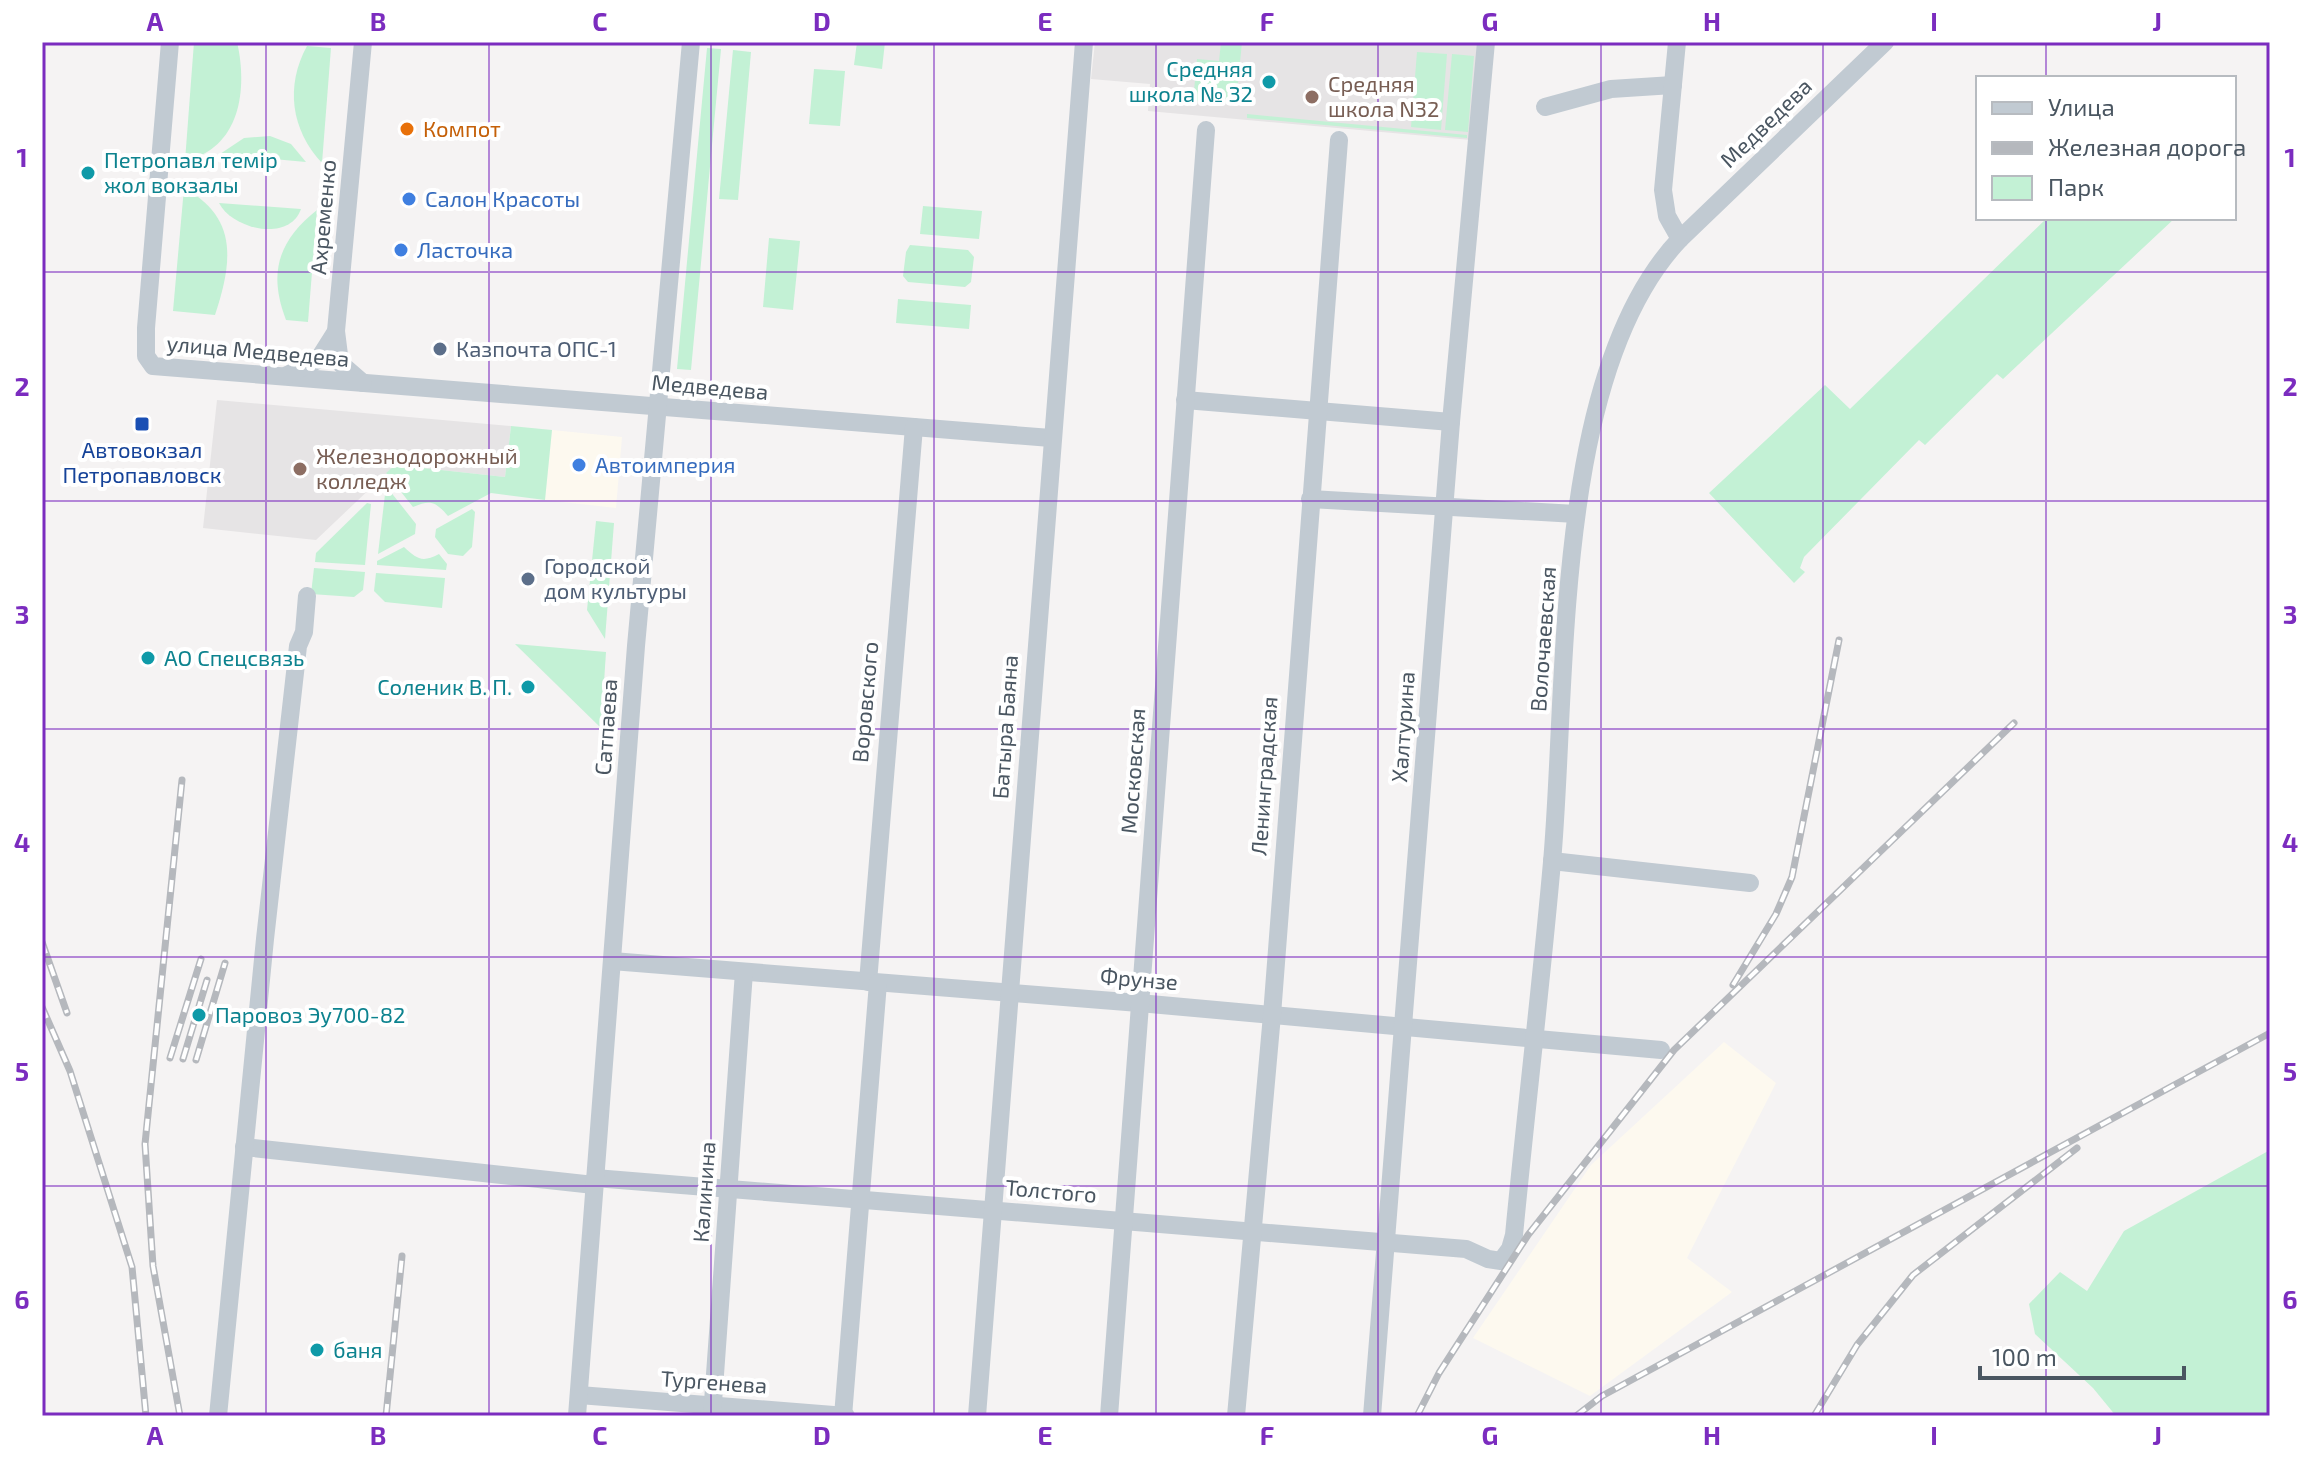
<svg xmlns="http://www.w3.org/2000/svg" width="2312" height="1458" viewBox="0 0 2312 1458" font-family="'Exo 2',sans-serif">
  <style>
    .commercial { fill: #fdf9ef }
    .education { fill: #e6e4e5 }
    .green { fill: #c3f1d5 }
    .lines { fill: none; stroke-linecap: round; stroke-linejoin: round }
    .minor { stroke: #c1cad2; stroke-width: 18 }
    .rail-casing { stroke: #b5b8bd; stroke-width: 7 }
    .rail { stroke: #fff; stroke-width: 4; stroke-dasharray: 12; stroke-linecap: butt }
    .grid { fill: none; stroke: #7b2cbf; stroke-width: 2; stroke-opacity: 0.55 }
    .culture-dot { fill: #0f9aa8; stroke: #fff; stroke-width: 3 }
    .education-dot { fill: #8d6e63; stroke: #fff; stroke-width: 3 }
    .food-dot { fill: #e8710a; stroke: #fff; stroke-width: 3 }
    .shop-dot { fill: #3f7fe0; stroke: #fff; stroke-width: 3 }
    .service-dot { fill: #5c6f8a; stroke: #fff; stroke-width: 3 }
    .transit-dot { fill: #1a4fb4; stroke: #fff; stroke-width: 3 }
    .labels { text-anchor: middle; stroke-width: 8; stroke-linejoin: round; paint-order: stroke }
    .culture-label { font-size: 22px; fill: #0d838f; stroke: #fff; text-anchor: start }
    .education-label { font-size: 22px; fill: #785e54; stroke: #fff; text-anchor: start }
    .street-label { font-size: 22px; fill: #4a5661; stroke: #fff }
    .food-label { font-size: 22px; fill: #c56008; stroke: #fff; text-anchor: start }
    .shop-label { font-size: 22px; fill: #366cbe; stroke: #fff; text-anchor: start }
    .service-label { font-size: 22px; fill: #4e5e75; stroke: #fff; text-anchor: start }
    .transit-label { font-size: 22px; fill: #164399; stroke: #fff }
    .neatline { fill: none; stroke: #7b2cbf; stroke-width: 3 }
    .grid-label { font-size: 26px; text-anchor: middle; font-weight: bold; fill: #7b2cbf }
  </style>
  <rect width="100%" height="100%" fill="#f5f3f3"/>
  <!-- commercial -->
  <g class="commercial">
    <path d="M552,430L622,437L616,508L545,500Z"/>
    <path d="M1724,1042L1776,1083L1687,1258L1732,1292L1590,1396L1473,1338L1591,1165Z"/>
  </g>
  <!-- education -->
  <g class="education">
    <path d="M1095,42H1479L1471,140L1148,111L1150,84L1091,79Z"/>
    <path d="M217,400L511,426L505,477L395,465L316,540L203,528Z"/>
  </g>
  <!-- green -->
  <g class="green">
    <path d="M194,42H237C248,90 240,148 185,161Z"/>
    <path d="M857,42H885L882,69L854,65Z"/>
    <path d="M1221,42H1242L1236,104L1193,101L1197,59L1219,61Z"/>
    <path d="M307,46L331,48L322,163C291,130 285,86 307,46Z"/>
    <path d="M707,48L721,49L691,370L677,369Z"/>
    <path d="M733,50L751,52L738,200L719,199Z"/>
    <path d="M1417,52L1447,54L1441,130L1411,127Z"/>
    <path d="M1452,54L1474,56L1468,132L1445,130Z"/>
    <path d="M814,69L845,71L840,126L809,124Z"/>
    <path d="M1247,114L1467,135V138L1247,118Z"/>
    <path d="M270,136L291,144L306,162L220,154L244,138Z"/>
    <path d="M184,188C239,218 232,263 215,315L173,311Z"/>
    <path d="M219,203L301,209C289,243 232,229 219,203Z"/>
    <path d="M923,206L982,211L979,239L920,234Z"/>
    <path d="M317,210L308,322L286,320C268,273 278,241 317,210Z"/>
    <path d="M2047,218H2175L2003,379L1997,374L1925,445L1919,440L1804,557L1800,568L1805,572L1794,583L1709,493L1825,385L1850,409Z"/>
    <path d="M769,238L800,241L793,310L763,307Z"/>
    <path d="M910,245L968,250L974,257L971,282L965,287L908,282L903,276L906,252Z"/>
    <path d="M898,299L971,305L969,329L896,323Z"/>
    <path d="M511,426L552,430L545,500L491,493L448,516C436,502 431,499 413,507L386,473L395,465L505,477Z"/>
    <path d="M386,486L416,524L415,534L378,554Z"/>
    <path d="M367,503L371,504L365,565L315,562L316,553Z"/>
    <path d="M472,509L475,512L472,547L463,556L448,554L435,537L436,529Z"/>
    <path d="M596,521L614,523L605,639L587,610Z"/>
    <path d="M404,547C417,559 422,563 439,554L447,564L446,570L377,565V561Z"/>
    <path d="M314,568L365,572L363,590L354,597L311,594Z"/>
    <path d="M376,573L445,578L442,608L385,602L374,591Z"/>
    <path d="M515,644L606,652L601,728Z"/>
    <path d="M2270,1150V1416H2116L2093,1388L2035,1334L2029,1304L2060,1272L2087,1291L2124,1231Z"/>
  </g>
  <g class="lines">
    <!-- minor -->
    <g class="minor">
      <path d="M170,42L146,328V356L153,366L1051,438"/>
      <path d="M1545,107L1611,89L1673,85"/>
      <path d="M1680,239L1885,42"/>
      <path d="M287,375L318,360L335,333"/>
      <path d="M363,383L340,363L336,331L363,42"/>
      <path d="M1185,400L1451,422"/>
      <path d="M1310,499L1576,514"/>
      <path d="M1552,861L1750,883"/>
      <path d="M612,961L1139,1003L1661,1050"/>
      <path d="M868,982L914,427"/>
      <path d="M244,1147L594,1185"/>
      <path d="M595,1178L1466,1249L1488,1259L1501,1261L1510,1249L1514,1235C1526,1110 1541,986 1552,862C1568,684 1552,374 1680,239L1667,216L1663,190L1677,42"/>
      <path d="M579,1395L846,1416"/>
      <path d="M218,1416L265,939L298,646L304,632L307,596"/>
      <path d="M577,1416L636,646L691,42"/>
      <path d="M712,1416L744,972"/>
      <path d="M843,1416L878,983"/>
      <path d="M977,1416L1084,42"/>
      <path d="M1109,1416L1206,130"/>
      <path d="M1236,1416L1272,1015L1339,140"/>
      <path d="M1372,1416L1451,422L1486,42"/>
    </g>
    <defs>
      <g id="rail">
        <path d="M42,942L67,1013"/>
        <path d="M1733,985L1776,914L1792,877L1839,640"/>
        <path d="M42,1007L70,1071L132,1267L146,1416"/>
        <path d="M170,1058L201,959"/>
        <path d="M183,1059L207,980"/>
        <path d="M196,1060L225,963"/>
        <path d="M180,1416L153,1266L145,1144L182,780"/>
        <path d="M386,1416L402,1256"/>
        <path d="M1417,1416L1439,1373L1528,1235L1674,1050L2014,723"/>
        <path d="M1576,1416L1602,1396L2270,1033"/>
        <path d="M1814,1416L1857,1345L1913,1275L2077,1148"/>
      </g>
    </defs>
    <!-- rail casing -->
    <use href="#rail" class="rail-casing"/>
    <!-- rail -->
    <use href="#rail" class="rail"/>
  </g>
  <!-- grid -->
  <path class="grid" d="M266,42V1416M489,42V1416M711,42V1416M934,42V1416M1156,42V1416M1378,42V1416M1601,42V1416M1823,42V1416M2046,42V78M2046,218V1416M42,272H2270M42,501H2270M42,729H2270M42,957H2270M42,1186H2270"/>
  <!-- markers -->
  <g class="culture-dot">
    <circle cx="1269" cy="82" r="8"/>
    <circle cx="88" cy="173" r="8"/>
    <circle cx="148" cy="658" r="8"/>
    <circle cx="528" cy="687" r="8"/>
    <circle cx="199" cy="1015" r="8"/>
    <circle cx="317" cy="1350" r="8"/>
  </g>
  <g class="education-dot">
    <circle cx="1312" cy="97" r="8"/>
    <circle cx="300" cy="469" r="8"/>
  </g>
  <circle class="food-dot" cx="407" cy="129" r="8"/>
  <g class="shop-dot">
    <circle cx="409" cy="199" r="8"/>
    <circle cx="401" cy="250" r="8"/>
    <circle cx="579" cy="465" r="8"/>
  </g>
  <g class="service-dot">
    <circle cx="440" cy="349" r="8"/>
    <circle cx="528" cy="579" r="8"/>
  </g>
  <rect class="transit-dot" x="134" y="416" width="16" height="16" rx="4"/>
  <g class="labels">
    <!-- culture labels -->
    <g class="culture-label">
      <text x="1253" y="77" text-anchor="end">Средняя<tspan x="1253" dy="25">школа № 32</tspan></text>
      <text x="104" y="168">Петропавл темір<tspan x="104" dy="25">жол вокзалы</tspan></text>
      <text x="164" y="666">АО Спецсвязь</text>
      <text x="512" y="695" text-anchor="end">Соленик В. П.</text>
      <text x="215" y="1023">Паровоз Эу700-82</text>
      <text x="333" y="1358">баня</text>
    </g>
    <!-- education labels -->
    <g class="education-label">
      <text x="1328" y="92">Средняя<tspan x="1328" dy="25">школа N32</tspan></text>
      <text x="316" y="464">Железнодорожный<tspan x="316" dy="25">колледж</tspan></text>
    </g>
    <!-- street labels -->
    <g class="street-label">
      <text transform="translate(1766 123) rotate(-44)" y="8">Медведева</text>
      <text transform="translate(323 217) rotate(-85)" y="8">Ахременко</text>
      <text transform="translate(258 351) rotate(5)" y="8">улица Медведева</text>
      <text transform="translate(710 387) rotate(5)" y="8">Медведева</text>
      <text transform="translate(1543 639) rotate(-86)" y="8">Волочаевская</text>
      <text transform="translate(865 702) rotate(-85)" y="8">Воровского</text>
      <text transform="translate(606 727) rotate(-86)" y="8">Сатпаева</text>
      <text transform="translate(1005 727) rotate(-86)" y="8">Батыра Баяна</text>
      <text transform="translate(1403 727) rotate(-86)" y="8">Халтурина</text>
      <text transform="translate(1133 771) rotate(-86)" y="8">Московская</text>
      <text transform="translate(1264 776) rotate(-86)" y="8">Ленинградская</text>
      <text transform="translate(1139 979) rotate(5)" y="8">Фрунзе</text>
      <text transform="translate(1051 1191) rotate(5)" y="8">Толстого</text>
      <text transform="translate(704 1192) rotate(-86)" y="8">Калинина</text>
      <text transform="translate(714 1382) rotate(4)" y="8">Тургенева</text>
    </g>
    <!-- food labels -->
    <g class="food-label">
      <text x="423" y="137">Компот</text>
    </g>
    <!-- shop labels -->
    <g class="shop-label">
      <text x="425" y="207">Салон Красоты</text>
      <text x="417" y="258">Ласточка</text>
      <text x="595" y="473">Автоимперия</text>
    </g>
    <!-- service labels -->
    <g class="service-label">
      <text x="456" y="357">Казпочта ОПС-1</text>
      <text x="544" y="574">Городской<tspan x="544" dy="25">дом культуры</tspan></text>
    </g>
    <!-- transit labels -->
    <g class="transit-label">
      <text x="142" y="458">Автовокзал<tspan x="142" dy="25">Петропавловск</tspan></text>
    </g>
  </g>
  <!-- border -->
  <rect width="2312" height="1458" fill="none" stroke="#ffffff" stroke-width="88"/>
  <!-- legend -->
  <rect x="1976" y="76" width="260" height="144" fill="#ffffff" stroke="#b7bbc0" stroke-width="2"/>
  <rect x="1992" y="102" width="40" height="12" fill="#c1cad2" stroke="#b7bbc0" stroke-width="2"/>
  <text x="2048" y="116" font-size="24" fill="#4a5661">Улица</text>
  <rect x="1992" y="142" width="40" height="12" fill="#b5b8bd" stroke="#b7bbc0" stroke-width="2"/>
  <text x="2048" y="156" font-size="24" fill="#4a5661">Железная дорога</text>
  <rect x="1992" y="176" width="40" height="24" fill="#c3f1d5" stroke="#b7bbc0" stroke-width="2"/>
  <text x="2048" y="196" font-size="24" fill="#4a5661">Парк</text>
  <!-- scale -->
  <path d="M1980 1366v12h204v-12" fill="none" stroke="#4a5661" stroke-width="4"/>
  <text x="1992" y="1366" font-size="24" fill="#4a5661" stroke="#ffffff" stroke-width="6" paint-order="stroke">100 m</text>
  <rect x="44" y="44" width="2224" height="1370" class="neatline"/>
  <g class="grid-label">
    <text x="155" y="31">A</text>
    <text x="378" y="31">B</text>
    <text x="600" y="31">C</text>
    <text x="822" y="31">D</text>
    <text x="1045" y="31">E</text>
    <text x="1267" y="31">F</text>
    <text x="1490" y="31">G</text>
    <text x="1712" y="31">H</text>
    <text x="1934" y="31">I</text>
    <text x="2157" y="31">J</text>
    <text x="22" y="167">1</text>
    <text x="2290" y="167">1</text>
    <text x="22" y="396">2</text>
    <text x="2290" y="396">2</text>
    <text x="22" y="624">3</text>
    <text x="2290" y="624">3</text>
    <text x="22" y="852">4</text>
    <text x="2290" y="852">4</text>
    <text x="22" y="1081">5</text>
    <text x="2290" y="1081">5</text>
    <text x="22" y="1309">6</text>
    <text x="2290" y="1309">6</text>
    <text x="155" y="1445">A</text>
    <text x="378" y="1445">B</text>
    <text x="600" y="1445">C</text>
    <text x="822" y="1445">D</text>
    <text x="1045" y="1445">E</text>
    <text x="1267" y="1445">F</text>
    <text x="1490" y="1445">G</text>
    <text x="1712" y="1445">H</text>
    <text x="1934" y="1445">I</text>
    <text x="2157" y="1445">J</text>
  </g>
</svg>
